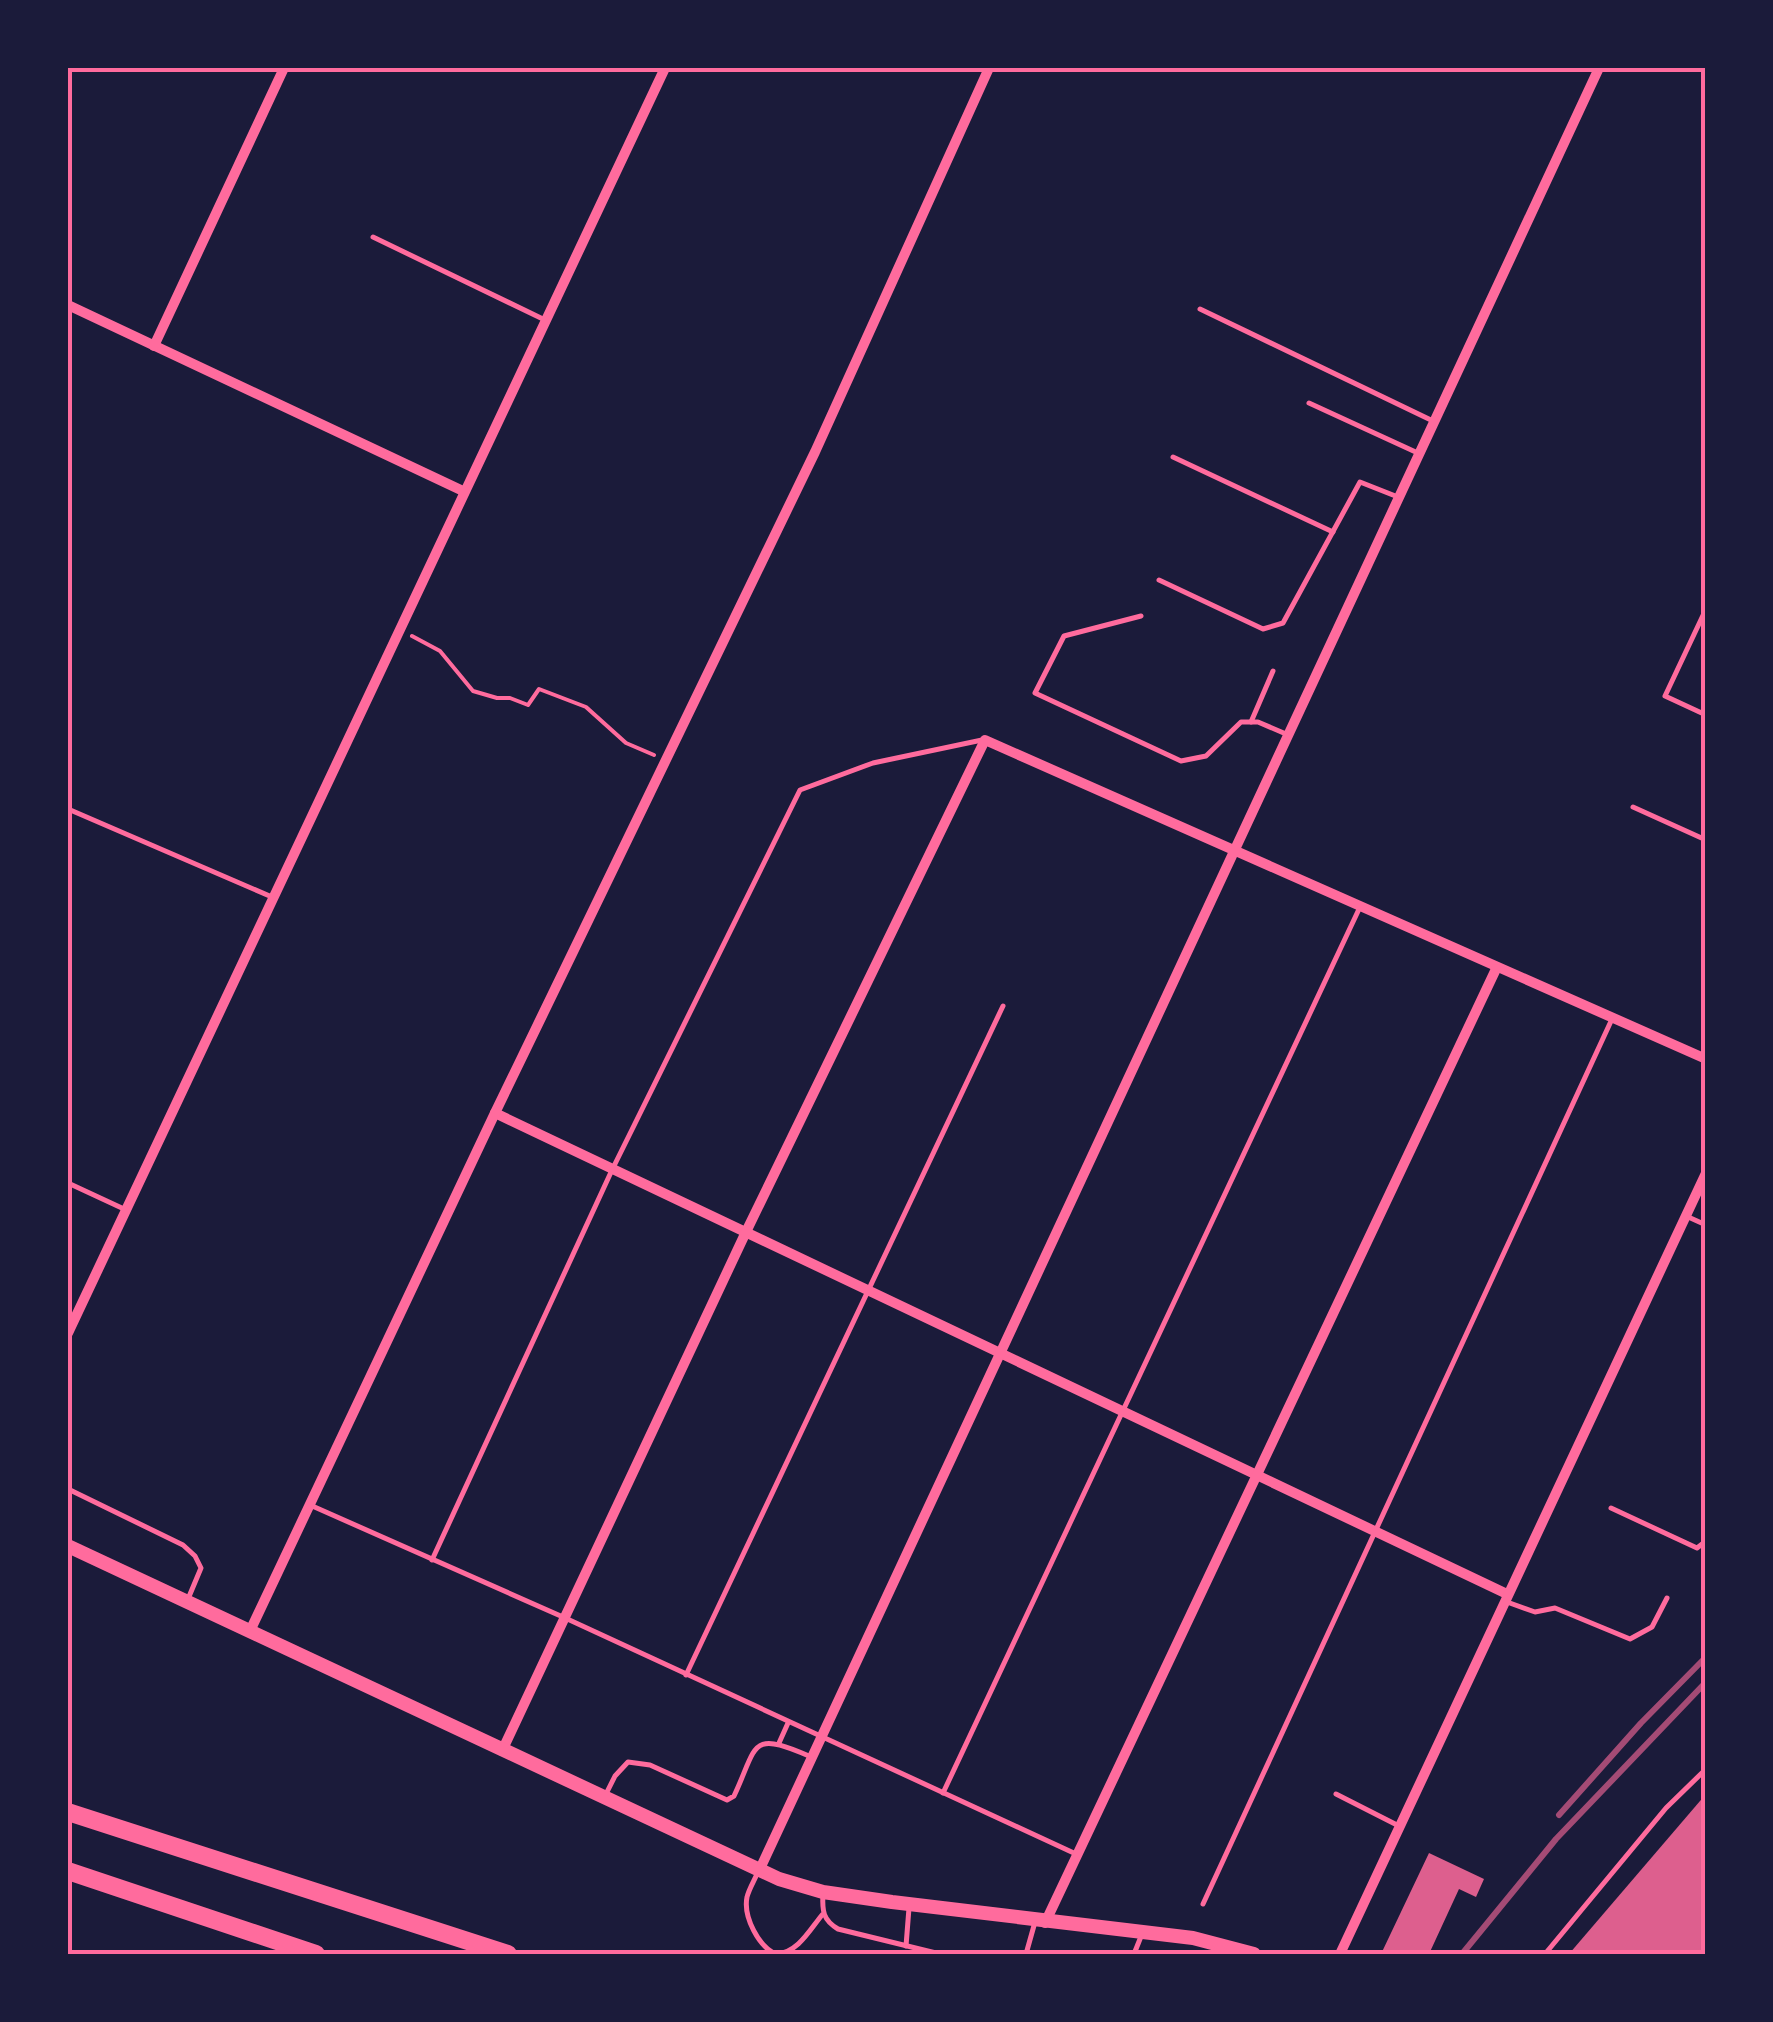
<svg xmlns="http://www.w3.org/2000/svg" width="1773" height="2022" viewBox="0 0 1773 2022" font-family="'Golos Text',sans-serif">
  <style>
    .building { fill: #dd5f8e }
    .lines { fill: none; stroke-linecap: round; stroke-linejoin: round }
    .path { stroke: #ff6b9d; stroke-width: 4 }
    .service { stroke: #ff6b9d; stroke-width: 5 }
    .minor { stroke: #ff6b9d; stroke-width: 10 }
    .tertiary { stroke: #ff6b9d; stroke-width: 14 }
    .trunk { stroke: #ff6b9d; stroke-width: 18 }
    .rail { stroke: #a44b75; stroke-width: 6 }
    .neatline { fill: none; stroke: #ff6b9d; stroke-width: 4 }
  </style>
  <rect width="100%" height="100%" fill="#1b1b3a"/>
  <!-- building -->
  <g class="building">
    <path d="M1706,1794V1950L1702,1954H1569Z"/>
    <path d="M1429,1853L1484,1879L1476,1897L1459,1889L1429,1954H1381Z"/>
  </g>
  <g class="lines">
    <!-- path -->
    <path class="path" d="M412,636L440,651L473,691L497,698H510L528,705L539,689L586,707L626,743L654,755"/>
    <!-- service -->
    <g class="service">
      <path d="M373,237L545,320"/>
      <path d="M1200,309L1433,421"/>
      <path d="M1309,403L1420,454"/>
      <path d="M1173,457L1333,532"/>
      <path d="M1159,580L1263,629L1283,623L1360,482L1398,497"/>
      <path d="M1706,609L1665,696L1706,715"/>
      <path d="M1141,616L1064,636L1035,693L1181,761L1206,756L1241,722H1258L1286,734"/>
      <path d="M1251,722L1273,671"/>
      <path d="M1633,807L1706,840"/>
      <path d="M68,809L272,897"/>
      <path d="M68,1183L124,1209"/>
      <path d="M1686,1216L1706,1225"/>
      <path d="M68,1489L183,1545L195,1556L201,1568L188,1599"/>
      <path d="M310,1505L563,1617L1076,1854"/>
      <path d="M1611,1508L1697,1548L1706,1541"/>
      <path d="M432,1560L612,1170L800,790L873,763L982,740"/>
      <path d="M1507,1602L1535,1612L1555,1608L1630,1639L1652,1627L1667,1598"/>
      <path d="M686,1675L1003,1006"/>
      <path d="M779,1743L788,1723"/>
      <path d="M943,1793L1360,907"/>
      <path d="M1336,1794L1399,1826"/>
      <path d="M605,1796L615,1776L628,1762L650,1765L727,1800L734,1796C758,1745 749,1730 809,1756"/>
      <path d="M757,1874C754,1881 749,1889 747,1897C743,1917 759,1947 776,1954"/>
      <path d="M823,1894C822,1911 823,1920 838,1929L940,1954"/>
      <path d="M1203,1904L1612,1019"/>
      <path d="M906,1946L909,1908"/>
      <path d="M777,1954C798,1952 809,1931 822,1915"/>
      <path d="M1026,1954L1035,1922"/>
      <path d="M1134,1954L1142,1934"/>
      <path d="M1545,1954L1666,1808L1706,1769"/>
    </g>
    <!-- minor -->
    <g class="minor">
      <path d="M68,305L463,491"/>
      <path d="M154,346L284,68"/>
      <path d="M495,1113L1507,1594"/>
      <path d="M68,1333L665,68"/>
      <path d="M250,1631L495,1113L815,452L989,68"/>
      <path d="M502,1751L745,1234L985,740L1706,1059"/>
      <path d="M759,1871L1599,68"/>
      <path d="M1045,1923L1496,969"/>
      <path d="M1340,1954L1706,1173"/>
    </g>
    <!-- tertiary -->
    <path class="tertiary" d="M68,1546L779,1879L823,1892L892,1902L1193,1938L1254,1954"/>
    <!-- trunk -->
    <g class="trunk">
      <path d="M68,1812L508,1954"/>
      <path d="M68,1871L316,1954"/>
    </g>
    <!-- rail -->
    <g class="rail">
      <path d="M1559,1815L1641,1723L1706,1657"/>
      <path d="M1462,1954L1556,1839L1706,1682"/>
    </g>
  </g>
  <!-- border -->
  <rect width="1773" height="2022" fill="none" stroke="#1b1b3a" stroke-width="140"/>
  <rect x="70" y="70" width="1633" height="1882" class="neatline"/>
</svg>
